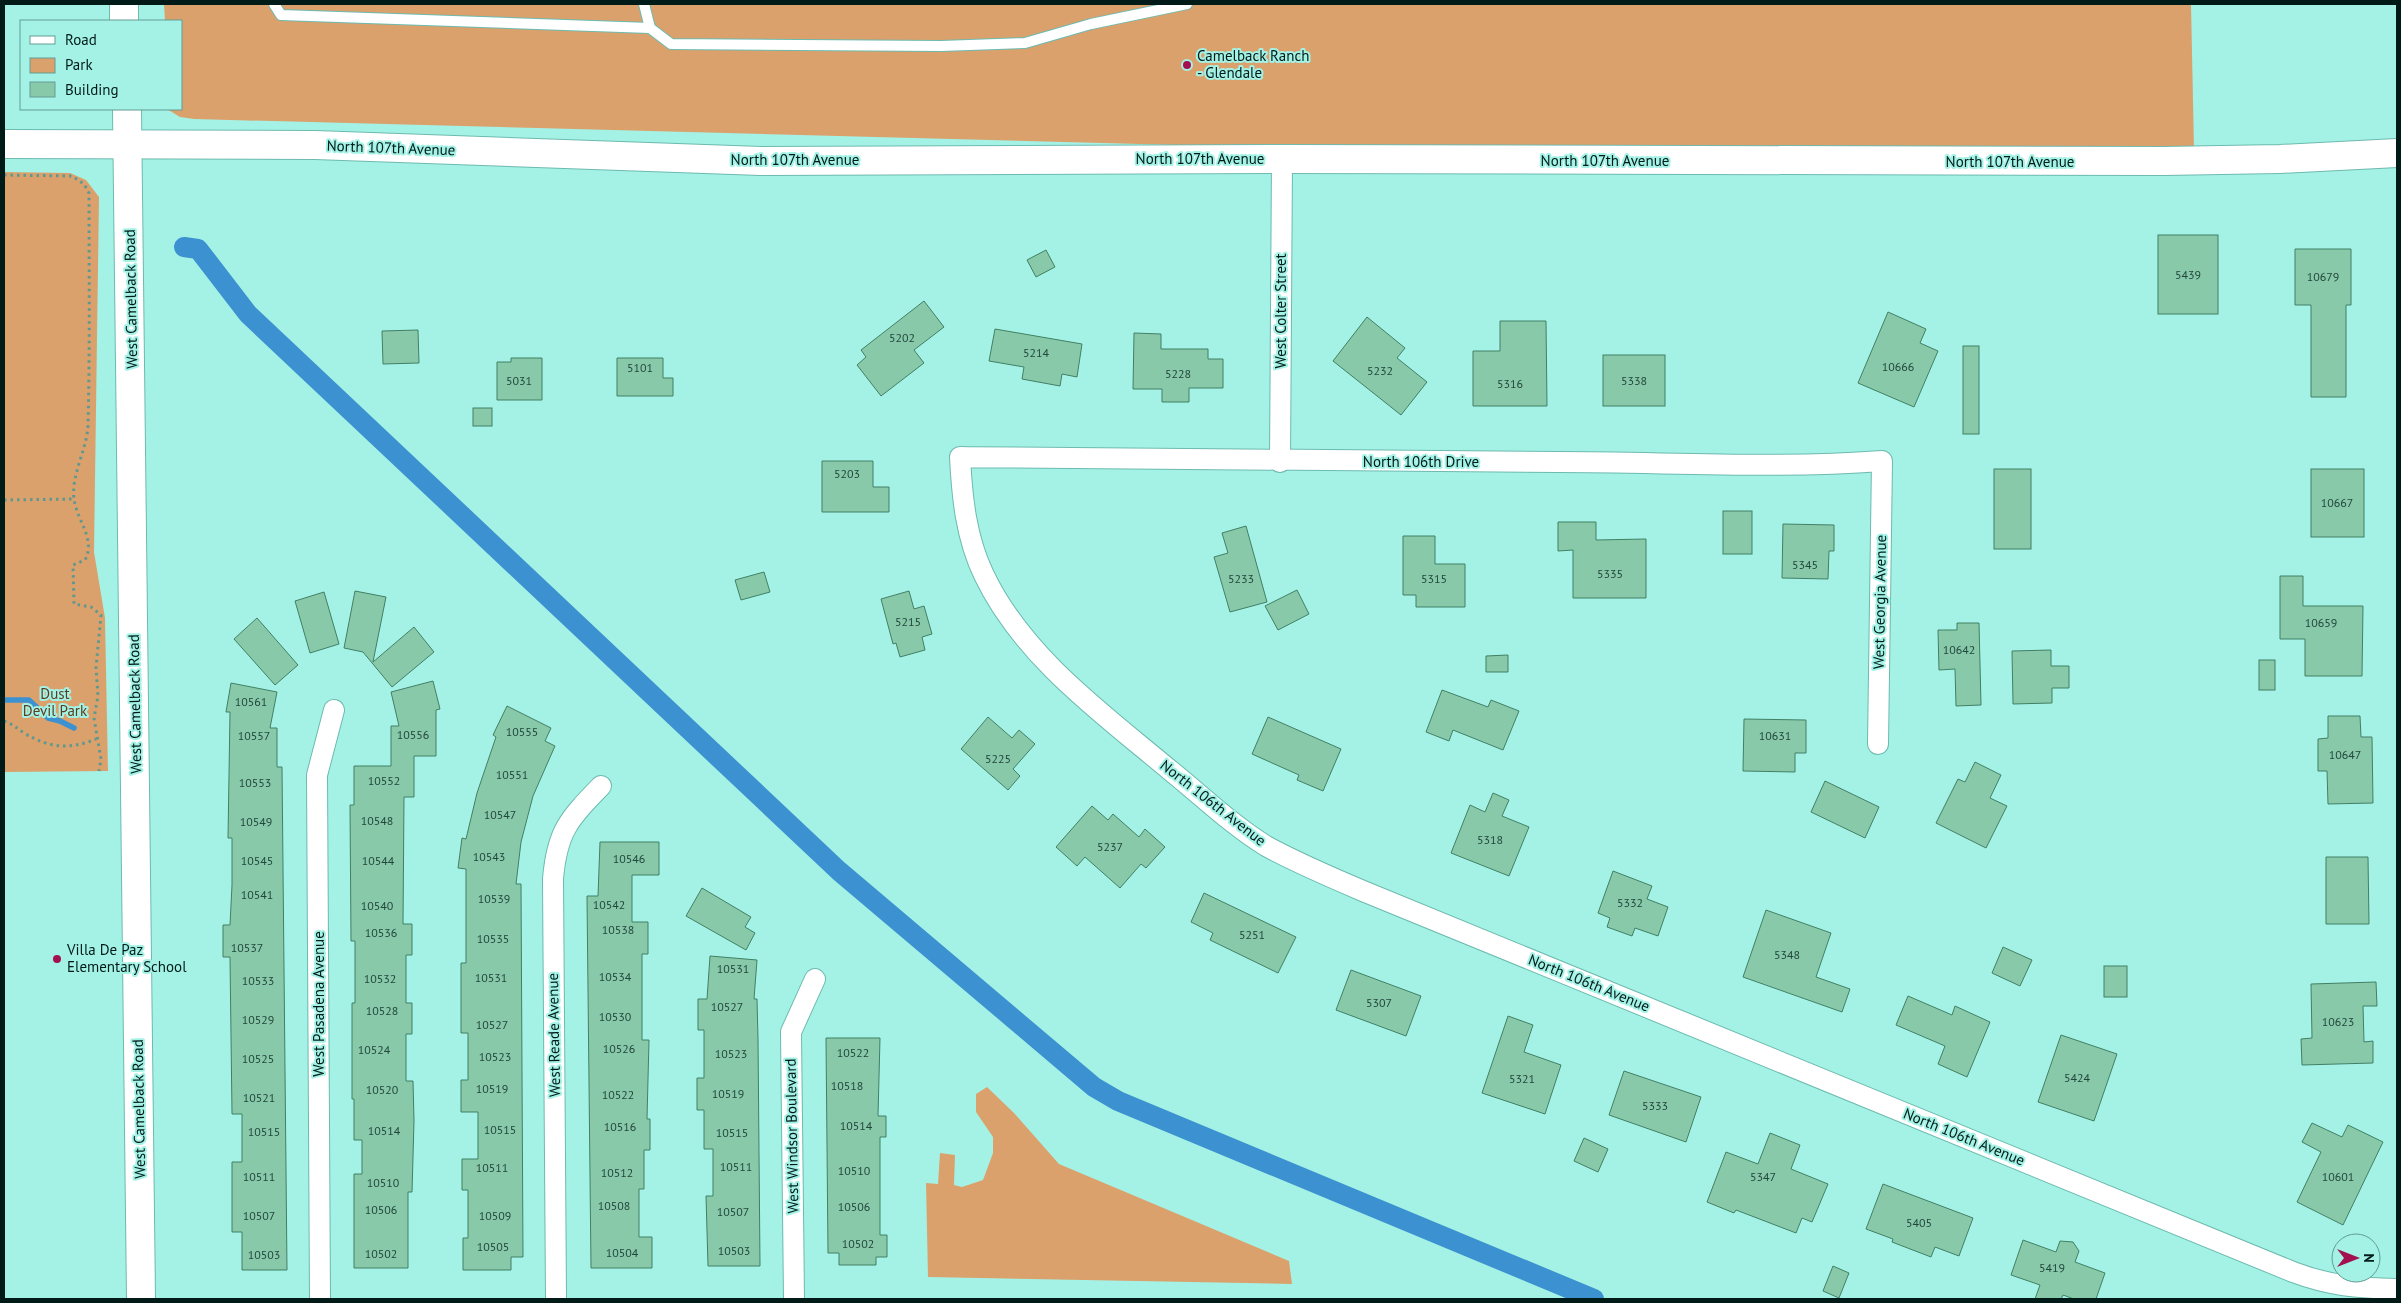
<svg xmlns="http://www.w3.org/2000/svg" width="2401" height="1303" viewBox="0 0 2401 1303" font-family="'PT Sans',sans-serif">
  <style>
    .green { fill: #dba16c }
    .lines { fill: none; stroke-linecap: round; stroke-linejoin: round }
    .stream { stroke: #3c92d0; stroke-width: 5.5 }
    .canal { stroke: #3c92d0; stroke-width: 20 }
    .building { fill: #88c9aa; stroke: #418065 }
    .lane-casing { stroke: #6dbaaf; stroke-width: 12 }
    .street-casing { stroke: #6dbaaf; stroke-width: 22 }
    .secondary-casing { stroke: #6dbaaf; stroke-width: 30 }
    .primary-casing { stroke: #6dbaaf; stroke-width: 30 }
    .path { stroke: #5f988f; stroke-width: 3; stroke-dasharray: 2.5 4; stroke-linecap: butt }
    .lane { stroke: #fff; stroke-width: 10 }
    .street { stroke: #fff; stroke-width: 20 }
    .secondary { stroke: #fff; stroke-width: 28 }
    .primary { stroke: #fff; stroke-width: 28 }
    .poi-dot { fill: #a40f4f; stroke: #a4f2e6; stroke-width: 2 }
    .labels { text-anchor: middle; stroke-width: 4; stroke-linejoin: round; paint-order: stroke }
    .number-label { font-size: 12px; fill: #22463c }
    .poi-label { font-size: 15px; fill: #001b17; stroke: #a4f2e6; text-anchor: start }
    .street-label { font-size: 15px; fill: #001b17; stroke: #a4f2e6 }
    .park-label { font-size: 15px; fill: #5a3c1e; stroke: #a4f2e6 }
  </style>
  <rect width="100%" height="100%" fill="#a4f2e6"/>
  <!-- green -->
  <g class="green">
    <path d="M164,4H2191L2194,149L1292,148L194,119L180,117L167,109H181V21H165Z"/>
    <path d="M4,172L70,173L86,180L99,197L94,552L105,618L108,771L4,772Z"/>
    <path d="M987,1087L1014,1113L1059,1164L1289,1261L1292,1284L928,1277L926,1183L938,1184L940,1153L955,1155L954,1185L962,1187L983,1180L993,1153V1137L976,1112V1094Z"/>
  </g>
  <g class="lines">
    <!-- stream -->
    <path class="stream" d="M4,700H29L48,718L60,721L74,728"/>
    <!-- canal -->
    <path class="canal" d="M184,247L198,249L248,314L839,871L1094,1087L1118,1101L1594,1299"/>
  </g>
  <!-- building -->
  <g class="building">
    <rect x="2158" y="235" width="60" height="79"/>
    <path d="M2295,249H2351V305H2346V397H2311V305H2295Z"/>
    <path d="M1046,250L1055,267L1036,277L1027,260Z"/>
    <path d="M924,301L944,327L914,350L924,363L881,396L857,365L866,357L861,350Z"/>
    <path d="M1888,312L1926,329L1920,343L1938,351L1914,407L1858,383Z"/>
    <path d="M1367,317L1405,348L1397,358L1427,382L1401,415L1333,361Z"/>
    <path d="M1500,321H1546L1547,406H1473V351H1500Z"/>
    <path d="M995,329L1082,344L1077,377L1062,374L1060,386L1022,379L1024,367L989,361Z"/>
    <path d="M418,330L419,363L383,364L382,331Z"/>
    <path d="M1134,333L1161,334V349H1208V359H1223V388H1189V402H1162V389H1133Z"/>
    <rect x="1963" y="346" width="16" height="88"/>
    <rect x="1603" y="355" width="62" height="51"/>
    <path d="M511,358H542V400H497V362H511Z"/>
    <path d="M617,358H663V378H673V396H617Z"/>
    <rect x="473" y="408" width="19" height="18"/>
    <path d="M822,461H873V487H889V512H822Z"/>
    <rect x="1994" y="469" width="37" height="80"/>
    <rect x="2311" y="469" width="53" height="68"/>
    <rect x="1723" y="511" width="29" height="43"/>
    <path d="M1558,522H1596V540L1646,539V598H1573V550L1558,551Z"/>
    <path d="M1783,524L1834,525V551H1829L1828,579L1782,578Z"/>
    <path d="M1246,526L1267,602L1230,612L1214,557L1228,553L1222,533Z"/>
    <path d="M1403,536H1435V564H1465V607H1416V595H1403Z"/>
    <path d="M764,572L770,592L741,600L735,580Z"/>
    <path d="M2280,576H2303V606H2363L2362,676H2305V639H2280Z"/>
    <path d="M1297,590L1309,614L1278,630L1265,606Z"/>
    <path d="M355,591L386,597L373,662L414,627L434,652L392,687L363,652L344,648Z"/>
    <path d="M909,591L914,609L924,606L932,634L922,637L925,650L900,657L896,643L893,644L881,599Z"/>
    <path d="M324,592L339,644L310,653L295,601Z"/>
    <path d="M257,618L298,665L275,685L234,639Z"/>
    <path d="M1957,623H1979L1981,705L1956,706L1955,669L1939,670L1938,630H1957Z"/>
    <path d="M2051,650V666H2069V688H2052V703L2013,704L2012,651Z"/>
    <path d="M1508,655V672H1486V656Z"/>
    <rect x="2259" y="660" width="16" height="30"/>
    <path d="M433,681L440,709L436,710V756H414V797H404L403,924H412V955H406V1003H412V1034H406V1081H413L414,1121L412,1192H408V1268H354V1174H362V1140H354V1099H352V1003H355V941H351L350,805H354V766H391V726H399L391,692Z"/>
    <path d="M231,683L277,692L270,728H277V767H282L287,1270H242V1232H232V1162H242V1114H232L230,957H223V925H230L232,885V838H228L230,712H226Z"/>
    <path d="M1442,690L1488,707L1491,700L1519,711L1503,750L1453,730L1449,741L1426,732Z"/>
    <path d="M507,706L551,728L545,741L555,746L533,796L521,842L516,884H521L523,1257H511V1270H463V1238H468V1190H462V1159H478V1112H461V1080H468V1033H461V963H466V869L458,868L462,838L466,839L477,793L496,737L493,735Z"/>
    <path d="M2328,716H2360L2361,737H2372L2373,803L2328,804L2327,771H2318V739L2328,738Z"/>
    <path d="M988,717L1012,738L1019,730L1035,744L1013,769L1020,776L1008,790L961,749Z"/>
    <path d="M1268,717L1341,749L1323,791L1297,780L1299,775L1252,754Z"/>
    <path d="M1744,719L1806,720V753H1795V772L1743,771Z"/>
    <path d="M1975,762L2001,775L1990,798L2007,806L1986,848L1936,823L1958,779L1965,782Z"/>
    <path d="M1825,781L1879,807L1865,838L1811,812Z"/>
    <path d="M1493,793L1509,800L1502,816L1529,827L1509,876L1451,853L1470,805L1485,812Z"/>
    <path d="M1092,806L1108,820L1113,814L1139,837L1145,829L1165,847L1146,868L1141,864L1120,888L1085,857L1077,866L1056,847Z"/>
    <path d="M600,842H659V875H632V922H648V954H642V1040H649L647,1119H650V1150H644V1189H639V1237H652V1268H591L587,896H598Z"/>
    <path d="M2326,857H2368L2369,924H2326Z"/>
    <path d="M1613,871L1652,886L1647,899L1668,907L1658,936L1635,928L1632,936L1607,927L1610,918L1598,913Z"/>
    <path d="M702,888L751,917L745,927L755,933L746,950L686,916Z"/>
    <path d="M1204,893L1296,937L1278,973L1210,940L1213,933L1191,922Z"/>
    <path d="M1766,910L1831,933L1816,977L1850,989L1842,1012L1743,977Z"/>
    <path d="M2003,947L2032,960L2020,986L1992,973Z"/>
    <path d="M710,956L757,960L754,999H757L758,1039L760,1266H708L706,1196H713V1149H704V1110H697V1078H704V1030H698V999H707Z"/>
    <rect x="2104" y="966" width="23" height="31"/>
    <path d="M1351,970L1421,996L1406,1036L1336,1010Z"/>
    <path d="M2376,982L2377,1006H2363L2364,1042L2373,1041V1063L2302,1065L2301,1039L2312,1038L2311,984Z"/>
    <path d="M1908,996L1952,1015L1955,1006L1990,1022L1967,1077L1938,1064L1945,1046L1896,1025Z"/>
    <path d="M1508,1016L1533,1025L1524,1052L1561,1065L1545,1114L1482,1093Z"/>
    <path d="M2061,1035L2117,1054L2094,1121L2038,1102Z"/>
    <path d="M826,1038H880L878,1116H886V1137H880V1235H887V1257H876V1265H839V1253H828Z"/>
    <path d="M1624,1071L1701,1097L1686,1142L1609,1115Z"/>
    <path d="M2312,1123L2342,1137L2348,1125L2383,1142L2343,1225L2297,1202L2321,1152L2302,1142Z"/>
    <path d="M1770,1133L1800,1145L1791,1169L1828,1184L1812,1222L1802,1218L1796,1233L1736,1210L1734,1213L1707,1202L1726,1152L1758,1164Z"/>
    <path d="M1584,1138L1608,1149L1598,1172L1574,1161Z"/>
    <path d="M1883,1184L1973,1218L1959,1256L1935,1247L1931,1257L1892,1242L1893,1239L1866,1229Z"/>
    <path d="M2023,1240L2056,1252L2060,1241L2073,1242L2079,1251L2075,1262L2105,1273L2096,1299H2074L2063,1295L2061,1299H2035L2040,1285L2011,1275Z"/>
    <path d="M1833,1266L1849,1273L1839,1298L1823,1291Z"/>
  </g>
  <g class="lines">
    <defs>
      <g id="lane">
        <path d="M274,4L281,15L650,28"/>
        <path d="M644,4L650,28L671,44L941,46L1025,43L1091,24L1187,4"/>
      </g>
      <g id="street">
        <path d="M1280,462L1282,159"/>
        <path d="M1878,744L1882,461C1774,469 1666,462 1558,462C1358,462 1159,460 960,457C962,497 966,538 984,575C1023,657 1103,714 1171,771C1202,796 1232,825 1266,846C1297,863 1330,877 1363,891L2293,1272C2330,1286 2358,1288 2397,1289"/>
        <path d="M320,1299L317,775L334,710"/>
        <path d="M556,1299L553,879C557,831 569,819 601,786"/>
        <path d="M794,1299L791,1032L815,979"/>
      </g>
      <path id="secondary" d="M4,144L315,145L761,161L1282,159L2164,161L2280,159L2397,153"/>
      <g id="primary">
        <path d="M124,4V21"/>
        <path d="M127,109L141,1299"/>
      </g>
    </defs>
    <!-- lane casing -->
    <use href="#lane" class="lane-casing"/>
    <!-- street casing -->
    <use href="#street" class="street-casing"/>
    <!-- secondary casing -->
    <use href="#secondary" class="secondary-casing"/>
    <!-- primary casing -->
    <use href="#primary" class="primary-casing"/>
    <!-- path -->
    <g class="path">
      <path d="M4,175L72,176L84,184L89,193C89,271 90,348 88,425C87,450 71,474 74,499C77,521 96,539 85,560L73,565L74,604L91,607L101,615L96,668L98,696L94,718L101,759L99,771"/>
      <path d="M4,500L74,499"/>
      <path d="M4,721C12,724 17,728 24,733C49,748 70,750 96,739"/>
    </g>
    <!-- lane -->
    <use href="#lane" class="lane"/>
    <!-- street -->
    <use href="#street" class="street"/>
    <!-- secondary -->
    <use href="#secondary" class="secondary"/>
    <!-- primary -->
    <use href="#primary" class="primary"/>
  </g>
  <!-- markers -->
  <g class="poi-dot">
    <circle cx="1187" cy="65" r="5"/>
    <circle cx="57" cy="959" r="5"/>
  </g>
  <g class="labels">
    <!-- number labels -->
    <g class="number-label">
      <text x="2188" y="279">5439</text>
      <text x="2323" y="281">10679</text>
      <text x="902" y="342">5202</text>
      <text x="1036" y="357">5214</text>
      <text x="1898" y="371">10666</text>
      <text x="640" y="372">5101</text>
      <text x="1380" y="375">5232</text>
      <text x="1178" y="378">5228</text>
      <text x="519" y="385">5031</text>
      <text x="1634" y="385">5338</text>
      <text x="1510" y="388">5316</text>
      <text x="847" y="478">5203</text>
      <text x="2337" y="507">10667</text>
      <text x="1805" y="569">5345</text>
      <text x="1610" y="578">5335</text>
      <text x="1241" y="583">5233</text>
      <text x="1434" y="583">5315</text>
      <text x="908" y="626">5215</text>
      <text x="2321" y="627">10659</text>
      <text x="1959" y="654">10642</text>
      <text x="251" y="706">10561</text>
      <text x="522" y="736">10555</text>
      <text x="413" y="739">10556</text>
      <text x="254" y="740">10557</text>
      <text x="1775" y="740">10631</text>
      <text x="2345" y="759">10647</text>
      <text x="998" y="763">5225</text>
      <text x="512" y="779">10551</text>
      <text x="384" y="785">10552</text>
      <text x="255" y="787">10553</text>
      <text x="500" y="819">10547</text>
      <text x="377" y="825">10548</text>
      <text x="256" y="826">10549</text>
      <text x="1490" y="844">5318</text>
      <text x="1110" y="851">5237</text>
      <text x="489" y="861">10543</text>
      <text x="629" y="863">10546</text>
      <text x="257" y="865">10545</text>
      <text x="378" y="865">10544</text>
      <text x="257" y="899">10541</text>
      <text x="494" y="903">10539</text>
      <text x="1630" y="907">5332</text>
      <text x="609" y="909">10542</text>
      <text x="377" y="910">10540</text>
      <text x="618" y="934">10538</text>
      <text x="381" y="937">10536</text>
      <text x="1252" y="939">5251</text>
      <text x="493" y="943">10535</text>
      <text x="247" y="952">10537</text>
      <text x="1787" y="959">5348</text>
      <text x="733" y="973">10531</text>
      <text x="615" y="981">10534</text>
      <text x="491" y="982">10531</text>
      <text x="380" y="983">10532</text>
      <text x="258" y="985">10533</text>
      <text x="1379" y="1007">5307</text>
      <text x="727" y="1011">10527</text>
      <text x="382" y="1015">10528</text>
      <text x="615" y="1021">10530</text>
      <text x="258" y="1024">10529</text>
      <text x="2338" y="1026">10623</text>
      <text x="492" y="1029">10527</text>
      <text x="619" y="1053">10526</text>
      <text x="374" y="1054">10524</text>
      <text x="853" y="1057">10522</text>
      <text x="731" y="1058">10523</text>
      <text x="495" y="1061">10523</text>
      <text x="258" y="1063">10525</text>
      <text x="2077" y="1082">5424</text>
      <text x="1522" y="1083">5321</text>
      <text x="847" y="1090">10518</text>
      <text x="492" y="1093">10519</text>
      <text x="382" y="1094">10520</text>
      <text x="728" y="1098">10519</text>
      <text x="618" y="1099">10522</text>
      <text x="259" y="1102">10521</text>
      <text x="1655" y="1110">5333</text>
      <text x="856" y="1130">10514</text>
      <text x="620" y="1131">10516</text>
      <text x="500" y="1134">10515</text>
      <text x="384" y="1135">10514</text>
      <text x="264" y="1136">10515</text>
      <text x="732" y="1137">10515</text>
      <text x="736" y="1171">10511</text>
      <text x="492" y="1172">10511</text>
      <text x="854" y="1175">10510</text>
      <text x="617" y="1177">10512</text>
      <text x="259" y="1181">10511</text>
      <text x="1763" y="1181">5347</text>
      <text x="2338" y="1181">10601</text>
      <text x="383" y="1187">10510</text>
      <text x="614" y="1210">10508</text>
      <text x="854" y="1211">10506</text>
      <text x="381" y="1214">10506</text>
      <text x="733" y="1216">10507</text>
      <text x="259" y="1220">10507</text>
      <text x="495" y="1220">10509</text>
      <text x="1919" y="1227">5405</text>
      <text x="858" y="1248">10502</text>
      <text x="493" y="1251">10505</text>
      <text x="734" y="1255">10503</text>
      <text x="622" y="1257">10504</text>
      <text x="381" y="1258">10502</text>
      <text x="264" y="1259">10503</text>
      <text x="2052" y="1272">5419</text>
    </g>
    <!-- poi labels -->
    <g class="poi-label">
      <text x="1197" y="61">Camelback Ranch<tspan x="1197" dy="17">- Glendale</tspan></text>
      <text x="67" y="955">Villa De Paz<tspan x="67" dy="17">Elementary School</tspan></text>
    </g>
    <!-- street labels -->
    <g class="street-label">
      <text transform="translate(391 148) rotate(2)" y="5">North 107th Avenue</text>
      <text x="1200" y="164">North 107th Avenue</text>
      <text x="795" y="165">North 107th Avenue</text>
      <text x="1605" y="166">North 107th Avenue</text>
      <text x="2010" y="167">North 107th Avenue</text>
      <text transform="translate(131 299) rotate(-91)" y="5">West Camelback Road</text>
      <text transform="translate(1281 311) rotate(-90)" y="5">West Colter Street</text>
      <text x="1421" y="467">North 106th Drive</text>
      <text transform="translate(1880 602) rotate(-89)" y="5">West Georgia Avenue</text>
      <text transform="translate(135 704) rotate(-91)" y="5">West Camelback Road</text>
      <text transform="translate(1213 803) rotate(38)" y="5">North 106th Avenue</text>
      <text transform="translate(1589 983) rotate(22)" y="5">North 106th Avenue</text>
      <text transform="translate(319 1004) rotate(-90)" y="5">West Pasadena Avenue</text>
      <text transform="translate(554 1035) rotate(-91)" y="5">West Reade Avenue</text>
      <text transform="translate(139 1109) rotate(-91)" y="5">West Camelback Road</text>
      <text transform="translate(792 1136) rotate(-91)" y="5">West Windsor Boulevard</text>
      <text transform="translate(1964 1137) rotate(22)" y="5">North 106th Avenue</text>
    </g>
    <!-- park labels -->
    <g class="park-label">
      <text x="55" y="699">Dust<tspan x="55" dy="17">Devil Park</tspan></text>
    </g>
  </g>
  <!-- border -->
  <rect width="2401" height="1303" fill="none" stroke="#001b17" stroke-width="10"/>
  <!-- legend -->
  <rect x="20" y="20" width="162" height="90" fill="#a4f2e6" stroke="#629c93"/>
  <rect x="30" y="36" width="25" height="8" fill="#ffffff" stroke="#629c93"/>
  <text x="65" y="45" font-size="15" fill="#001b17">Road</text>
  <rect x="30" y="58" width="25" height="15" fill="#dba16c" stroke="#629c93"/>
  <text x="65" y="70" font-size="15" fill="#001b17">Park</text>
  <rect x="30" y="82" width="25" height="15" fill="#88c9aa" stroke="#629c93"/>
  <text x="65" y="95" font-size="15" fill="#001b17">Building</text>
  <!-- north arrow -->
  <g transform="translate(2356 1258) rotate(90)"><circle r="24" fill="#a4f2e6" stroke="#629c93"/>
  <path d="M0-4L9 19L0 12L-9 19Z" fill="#a40f4f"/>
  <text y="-8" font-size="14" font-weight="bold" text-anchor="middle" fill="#001b17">N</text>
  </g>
</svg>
